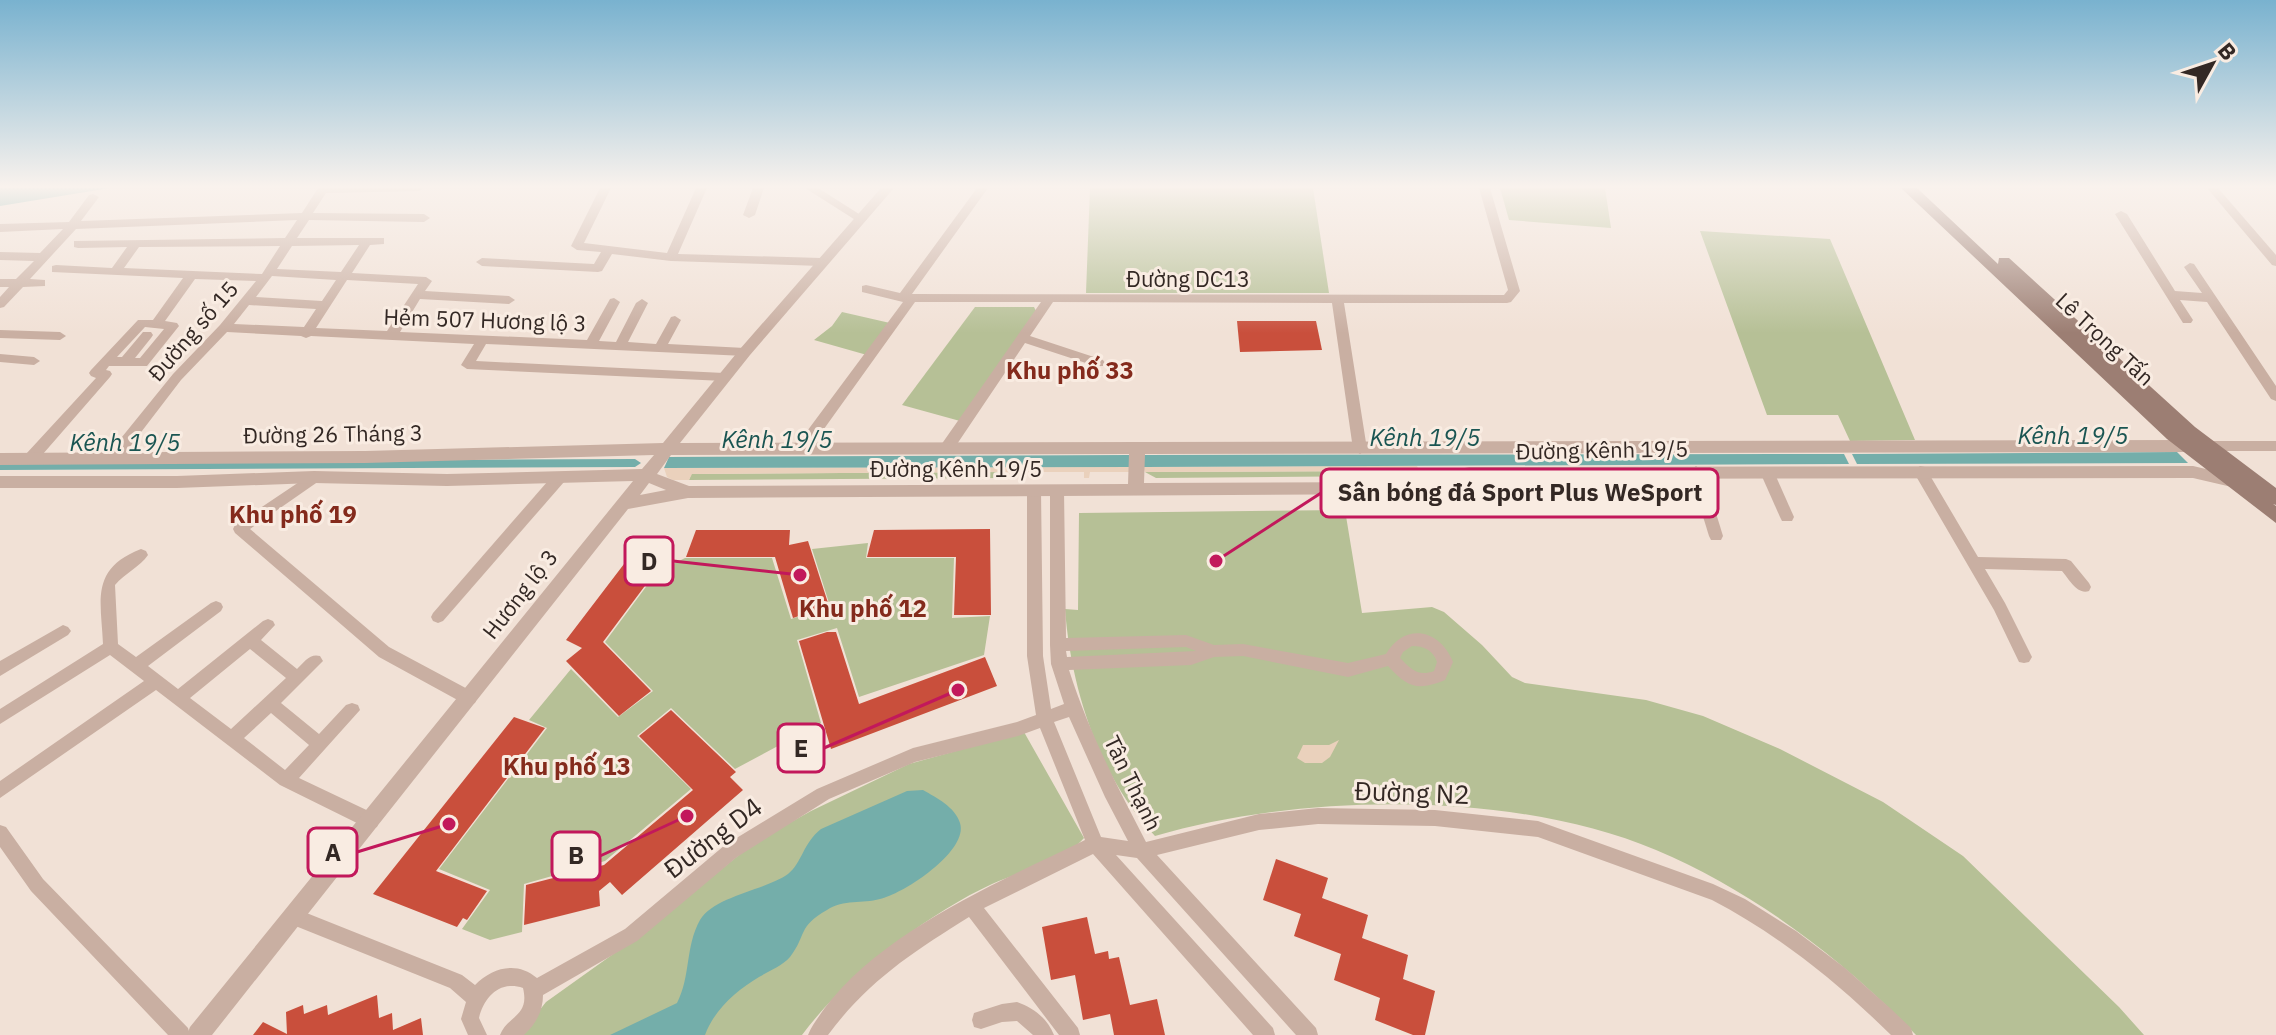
<svg xmlns="http://www.w3.org/2000/svg" width="2276" height="1035" viewBox="0 0 2276 1035" font-family="'IBM Plex Sans',sans-serif">
  <style>
    .green { fill: #b6c096 }
    .plaza { fill: #ead1bc }
    .water { fill: #74aeaa }
    .lines { fill: none; stroke-linecap: round; stroke-linejoin: round }
    .canal { fill: #74aeaa; fill-rule: evenodd }
    .building { fill: #c94f3c }
    .minor { fill: #c9afa2; fill-rule: evenodd }
    .tertiary { fill: #c9afa2; fill-rule: evenodd }
    .secondary { fill: #9c7e73; fill-rule: evenodd }
    .labels { text-anchor: middle; stroke-width: 6; stroke-linejoin: round; paint-order: stroke }
    .street-label { font-size: 22px; fill: #332824; stroke: #f9ece2 }
    .neighbourhood-label { font-size: 24px; font-weight: bold; fill: #842a1c; stroke: #f9ece2 }
    .water-label { font-size: 24px; font-style: italic; fill: #1a5552; stroke: #f9ece2 }
    .near-street-label { font-size: 26px; fill: #332824; stroke: #f9ece2 }
    .leader { fill: none; stroke: #c2185b; stroke-width: 3 }
    .callout-dot { fill: #c2185b; stroke: #f9ece2; stroke-width: 3 }
    .callout { fill: #f9ece2; stroke: #c2185b; stroke-width: 3 }
    .callout-label { font-size: 24px; text-anchor: middle; font-weight: bold; fill: #332824 }
  </style>
  <rect width="100%" height="100%" fill="#f1e1d6"/>
  <!-- green -->
  <g class="green">
    <path d="M1090,188H1313L1329,293H1086Z"/>
    <path d="M1500,188H1605L1611,228L1509,220Z"/>
    <path d="M1700,231L1830,239L1915,440L1850,441L1838,415H1767Z"/>
    <path d="M975,307H1034L1036,311L960,421L902,405Z"/>
    <path d="M842,312L890,323L867,355L814,340L832,326Z"/>
    <path d="M1387,471L1388,476L1156,478L1145,472Z"/>
    <path d="M1003,472L1002,478L689,480L691,474Z"/>
    <path d="M1345,510L1362,613L1432,607L1444,612L1482,645L1512,677L1525,683L1646,700L1703,716L1780,749L1883,802L1963,856L2119,1007L2144,1035H1916C1843,959 1753,891 1656,850C1513,790 1302,793 1155,836C1099,777 1071,689 1065,609L1078,610L1079,513Z"/>
    <path d="M868,543L866,558H954L952,618L990,616L984,655L859,697L837,628L797,640L821,723L735,769L671,708L637,736L691,789L605,861L524,884L522,932L490,940L462,929L490,890L439,869L547,728L529,720L571,669L618,717L653,691L605,642L657,572L685,558H772L791,619L830,606L812,549Z"/>
    <path d="M1024,732L1084,838C1061,864 1023,870 992,884C927,914 845,977 802,1035H520L546,1002L644,932L755,842L811,811L909,764Z"/>
  </g>
  <!-- plaza -->
  <g class="plaza">
    <path d="M1417,466L1419,470L1395,476H1388L1386,471L1145,472L1143,467Z"/>
    <path d="M1130,467V472H1090L1089,478H1084V472H1008L1007,478H1002V472L692,474L689,480H673L667,477L664,468Z"/>
    <path d="M1339,740L1330,757L1322,763H1305L1297,758L1303,745H1329Z"/>
  </g>
  <!-- water -->
  <g class="water">
    <path d="M0,188H110L0,206Z"/>
    <path d="M2177,452L2188,463L1857,464L1852,454Z"/>
    <path d="M1844,454L1849,464L1143,467V455Z"/>
    <path d="M1130,455V467L664,468L669,457Z"/>
    <path d="M923,790C937,798 955,807 960,823C969,851 903,894 880,899C862,904 844,899 827,910C797,927 807,935 790,957C782,966 769,971 759,977C737,990 714,1010 705,1035H610L677,1003C691,976 685,947 700,920C714,896 766,890 788,874C802,863 803,843 821,829L907,791Z"/>
  </g>
  <g class="lines">
    <!-- canal -->
    <path class="canal" d="M635,459L641,463L635,467L0,470V462Z"/>
  </g>
  <!-- building -->
  <g class="building">
    <path d="M1237,321H1316L1322,350L1240,352Z"/>
    <path d="M990,529L991,615H954L956,557H867L874,530Z"/>
    <path d="M696,530H790L789,545L808,541L829,606L793,618L775,557H686Z"/>
    <path d="M624,564L656,571L603,642L651,691L619,716L566,661L582,648L566,640Z"/>
    <path d="M827,632H836L859,704L985,657L997,686L831,749L799,641Z"/>
    <path d="M671,710L736,772L730,777L743,790L622,895L610,882L599,891L600,906L524,925L526,885L604,865L693,790L639,736Z"/>
    <path d="M514,717L545,728L436,871L487,891L467,920L463,918L457,927L373,894Z"/>
    <path d="M1276,859L1328,878L1322,898L1368,915L1362,938L1408,955L1403,979L1435,991L1425,1035H1413L1375,1020L1380,998L1334,980L1341,954L1294,936L1301,914L1263,900Z"/>
    <path d="M1087,917L1095,954L1108,951L1109,959L1119,957L1130,1005L1157,999L1165,1035H1114L1110,1014L1083,1020L1075,975L1051,980L1042,927Z"/>
    <path d="M377,995L379,1018L392,1013L393,1030L421,1018L423,1035H253L263,1022L287,1034L286,1012L303,1005L304,1014L327,1005L328,1015Z"/>
  </g>
  <g class="lines">
    <!-- minor -->
    <g class="minor">
      <path d="M318,188H424L419,191L326,193L313,213L424,214L430,218L424,222L309,220L297,238H384V244L370,245L352,273L426,277L432,281L425,291L509,296L515,300L509,304L420,299L400,332L587,340L610,299L614,298L620,302L599,341L616,342L636,303L642,299L648,303L628,342L656,344L671,317L675,316L681,320L668,344L745,348L751,352L745,356L486,344L476,361L724,373L730,377L724,381L467,369L461,365L474,344L311,336L306,338L301,336L227,332L181,380L119,461H109L107,457L109,453L173,374L220,325L256,281L195,279L165,321L177,323L179,326L147,366H109L106,370L110,371L112,374L110,377L36,462H26L24,458L26,454L96,378L91,376L89,373L91,370L138,320H153L183,278L52,272V266L56,265L112,268L127,247L78,248L74,247V241L285,238L297,220L76,229L30,279L45,280V286L23,287L4,307L0,308V297L9,287H0V279H16L34,261L0,260V252L40,253L63,229L0,232V224L69,222L89,195L93,194L99,197L81,221L302,213ZM359,245L341,272L277,269L292,246ZM280,246L262,274L124,268L139,247ZM272,276L336,280L322,301L256,297ZM347,280L418,284L387,331L316,328ZM249,305L316,309L304,327L234,324ZM145,327L164,329L140,358H135L151,338L153,335L151,332H143L122,357H117Z"/>
      <path d="M600,188H611L584,243L667,253L696,188H707L678,254L821,258L827,262L821,266L671,261L612,254L602,271L598,272L482,266L476,262L482,258L594,264L601,252L577,250L571,246Z"/>
      <path d="M753,188H764L755,215L749,218L743,215Z"/>
      <path d="M805,188H818L867,219L865,221H857Z"/>
      <path d="M977,188H988L912,294L1504,295L1508,290L1479,188H1490L1520,291L1511,302L1507,303H1344L1367,449L1360,454L1353,449L1332,303L1053,302L1030,336L1103,360L1105,363L1103,366H1095L1025,343L951,453H941L939,449L941,445L1041,302H915L806,454H796L794,450L796,446L903,302L862,292V286L866,285L900,293Z"/>
      <path d="M2207,188H2218L2276,255V266L2272,265Z"/>
      <path d="M2121,211L2127,214L2175,291L2202,293L2184,267L2190,263L2194,264L2276,386V401L2271,399L2207,302L2180,300L2193,320L2191,323H2183L2115,214Z"/>
      <path d="M0,330L60,332L66,336L60,340L0,338Z"/>
      <path d="M0,354L34,357L40,361L34,365L0,362Z"/>
      <path d="M2206,441H2276V451H2206L2199,446Z"/>
      <path d="M1696,466L1703,471L1723,536L1721,540H1711L1709,536L1689,471Z"/>
      <path d="M1920,466L1925,467L1978,557L2066,559L2071,561L2089,583L2091,587L2089,591C2077,595 2069,579 2062,571L1985,569L2005,603L2032,657L2029,662L2024,663L2019,662L1994,610L1913,471Z"/>
      <path d="M1767,467L1774,472L1794,517L1792,521H1782L1780,517L1760,472Z"/>
      <path d="M314,472L319,473L321,477L319,481L250,529L389,647L475,693L477,698L475,703L469,705L463,703L379,657L235,533L233,529L235,525Z"/>
      <path d="M559,473L566,478L564,482L443,621L438,623L433,621L431,617L433,613L554,474Z"/>
      <path d="M1034,485L1041,490L1043,656L1051,709L1064,704L1051,664L1050,645V490L1057,485L1064,490L1066,638L1186,635L1214,645L1243,644L1348,663L1386,654C1405,622 1440,629 1453,662L1445,680C1418,691 1408,688 1388,666L1348,677L1243,656L1214,657L1191,665L1069,670C1088,730 1117,786 1146,842L1259,814L1318,808L1435,810L1538,821L1713,884L1745,899L1796,931L1845,968L1890,1008L1911,1028L1913,1035H1891C1837,982 1779,935 1712,900L1538,837L1435,826L1318,824L1259,830L1157,855L1316,1028L1318,1035H1296L1137,858L1116,855L1273,1028L1275,1035H1253L1093,854L984,908L1078,1028L1080,1035H1059L969,917C913,952 868,981 828,1035H808C812,1025 818,1018 824,1009C882,931 999,882 1085,840L1040,728L1018,736L915,762L829,799L737,857L637,941L543,995C543,1011 536,1024 524,1035H500C508,1015 530,1017 523,988C500,980 484,997 479,1018L487,1035H468L461,1019L466,1002L450,988L288,923L285,917L288,911L294,908L462,975L475,985C493,967 517,961 537,978L625,929L725,845L817,789L913,748L1017,722L1036,715L1027,656V490ZM1412,646C1424,646 1433,650 1437,662L1434,671C1418,677 1411,669 1400,658L1403,652ZM1186,647L1196,651L1067,657L1066,651ZM1069,717L1105,797L1128,841L1101,837L1054,722Z"/>
      <path d="M141,549L146,551L148,555C140,567 125,573 115,585L118,644L136,657L211,603L216,601L221,603L223,607L221,611L148,666L178,689L263,621L268,619L273,621L275,625L261,640L297,669C304,662 310,653 320,656L323,661L281,703L319,734L346,705L352,703L358,705L360,710L299,778L377,815L379,821L377,827L371,829L365,827L280,785L156,690L0,798V781L144,681L110,655L0,724V709L103,644C101,600 90,569 141,549ZM250,649L286,678L231,729L190,698ZM271,713L309,745L285,770L244,738Z"/>
      <path d="M63,625L68,627L71,631L68,635L0,676V661Z"/>
      <path d="M0,825L6,827L43,879L188,1028L190,1035H168L31,891L0,847Z"/>
      <path d="M1017,1002C1034,1008 1047,1018 1054,1035H1033L1017,1021L1002,1022L981,1029L974,1027L972,1020L974,1013L1002,1004Z"/>
    </g>
    <!-- tertiary -->
    <path class="tertiary" d="M881,188H894L750,355L680,443L2198,440L2206,446L2198,452L1145,454L1144,483L1401,482L1469,467L2193,466L2236,476L2244,482L2236,488L2193,478L1469,479L1401,494L688,498L628,509L212,1035H187L190,1027L633,481L447,486L314,483L177,488H0V476H177L314,471L447,474L642,469L654,455L365,463L0,465V453L365,451L663,443L740,349ZM1129,454L1128,484L689,486L657,474L671,455ZM649,483L666,490L640,495Z"/>
    <!-- secondary -->
    <path class="secondary" d="M1901,188H1917L1998,264L1999,258H2009L2195,427L2276,488V505L2273,504L2276,506V523L2167,439Z"/>
  </g>
  <!-- sky -->
  <linearGradient id="sky" x2="0" y2="1"><stop stop-color="#79b2cf"/><stop offset="0.56" stop-color="#f9f2ed"/><stop offset="1" stop-color="#f9f2ed" stop-opacity="0"/></linearGradient>
  <rect width="2276" height="333" fill="url(#sky)"/>
  <g class="labels">
    <!-- street labels -->
    <g class="street-label">
      <text x="1188" y="287">Đường DC13</text>
      <text transform="translate(485 320) rotate(2)" y="8">Hẻm 507 Hương lộ 3</text>
      <text transform="translate(193 331) rotate(-49)" y="8">Đường số 15</text>
      <text transform="translate(2105 339) rotate(43)" y="8">Lê Trọng Tấn</text>
      <text transform="translate(333 434) rotate(-1)" y="8">Đường 26 Tháng 3</text>
      <text transform="translate(1602 450) rotate(-1)" y="8">Đường Kênh 19/5</text>
      <text x="956" y="477">Đường Kênh 19/5</text>
      <text transform="translate(520 594) rotate(-52)" y="8">Hương lộ 3</text>
      <text transform="translate(1133 783) rotate(64)" y="8">Tân Thạnh</text>
    </g>
    <!-- neighbourhood labels -->
    <g class="neighbourhood-label">
      <text x="1070" y="379">Khu phố 33</text>
      <text x="293" y="523">Khu phố 19</text>
      <text x="863" y="617">Khu phố 12</text>
      <text x="567" y="775">Khu phố 13</text>
    </g>
    <!-- water labels -->
    <g class="water-label">
      <text x="2073" y="444">Kênh 19/5</text>
      <text x="1425" y="446">Kênh 19/5</text>
      <text x="777" y="448">Kênh 19/5</text>
      <text x="125" y="451">Kênh 19/5</text>
    </g>
    <!-- near-street labels -->
    <g class="near-street-label">
      <text transform="translate(1412 793) rotate(2)" y="9">Đường N2</text>
      <text transform="translate(713 838) rotate(-37)" y="9">Đường D4</text>
    </g>
  </g>
  <!-- callouts -->
  <path class="leader" d="M1216 561L1321 493M800 575L673 561M958 690L824 748M449 824L357 852M687 816L600 856"/>
  <g class="callout-dot">
    <circle cx="1216" cy="561" r="8"/>
    <circle cx="800" cy="575" r="8"/>
    <circle cx="958" cy="690" r="8"/>
    <circle cx="449" cy="824" r="8"/>
    <circle cx="687" cy="816" r="8"/>
  </g>
  <g class="callout">
    <rect x="1321" y="469" width="397" height="48" rx="8"/>
    <rect x="625" y="537" width="48" height="48" rx="8"/>
    <rect x="778" y="724" width="46" height="48" rx="8"/>
    <rect x="308" y="828" width="49" height="48" rx="8"/>
    <rect x="552" y="832" width="48" height="48" rx="8"/>
  </g>
  <g class="callout-label">
    <text x="1520" y="501">Sân bóng đá Sport Plus WeSport</text>
    <text x="649" y="570">D</text>
    <text x="801" y="757">E</text>
    <text x="333" y="861">A</text>
    <text x="576" y="864">B</text>
  </g>
  <!-- north arrow -->
  <g transform="translate(2212 64) rotate(50)" stroke="#f9ece2" stroke-width="6" paint-order="stroke">
  <path d="M0-6L14 30L0 20L-14 30Z" fill="#332824"/>
  <text y="-12" font-size="22" font-weight="bold" text-anchor="middle" fill="#332824">B</text>
  </g>
</svg>
